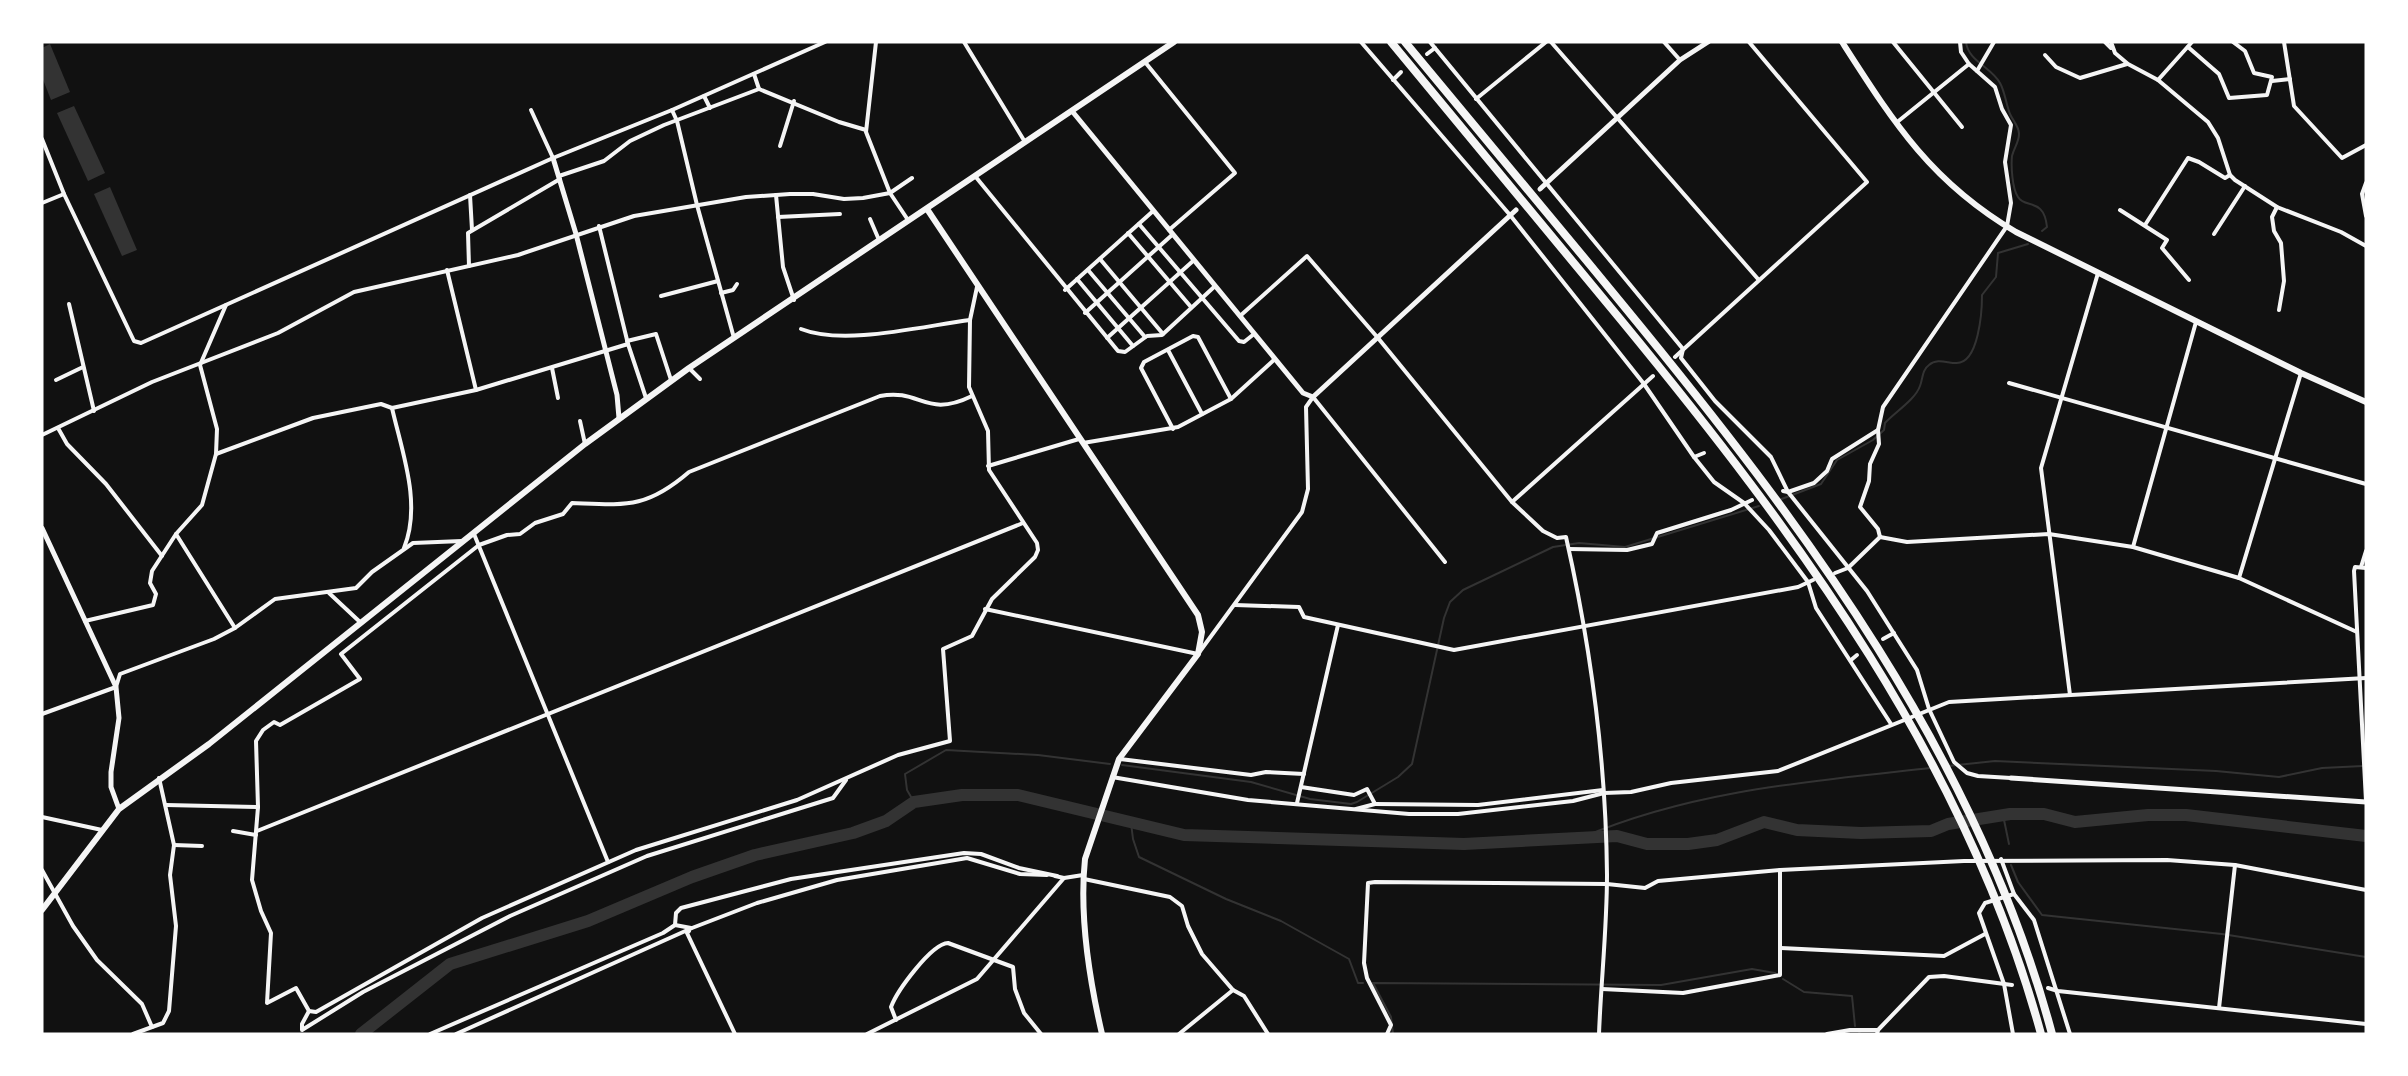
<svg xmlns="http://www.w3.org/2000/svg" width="2408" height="1076" viewBox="0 0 2408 1076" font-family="Barlow,sans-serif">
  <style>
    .water { fill: #333 }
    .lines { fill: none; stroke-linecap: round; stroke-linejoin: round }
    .stream { stroke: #333; stroke-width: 2 }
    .river { stroke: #333; stroke-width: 12 }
    .minor { stroke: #f5f5f5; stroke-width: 4 }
    .tertiary { stroke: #f5f5f5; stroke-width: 5 }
    .secondary { stroke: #f5f5f5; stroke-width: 6 }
    .primary { stroke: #f5f5f5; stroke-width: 6 }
    .motorway { stroke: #f5f5f5; stroke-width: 8 }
  </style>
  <rect width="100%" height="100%" fill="#111"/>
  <!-- water -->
  <g class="water">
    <path d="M50,44L70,92L51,100L42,77V48Z"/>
    <path d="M74,106L105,173L88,181L57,113Z"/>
    <path d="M110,187L137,250L122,256L94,194Z"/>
  </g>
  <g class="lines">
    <!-- stream -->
    <g class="stream">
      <path d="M1966,42C1968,61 1991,67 2000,83C2005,92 2006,104 2010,114C2013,121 2019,126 2019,134C2019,142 2014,148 2012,156C2011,166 2012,188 2018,197C2025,209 2044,197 2047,227L2042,231"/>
      <path d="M1779,500L1821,484L1837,460L1873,440L1884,430L1885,423C1895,412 1915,400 1920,386C1923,378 1922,370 1929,365C1937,358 1947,363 1956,363C1979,364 1982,310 1982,295L1996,277L1998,253L2028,244"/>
      <path d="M1122,765L1251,782L1310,799L1351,804L1357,802L1398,777L1412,764L1444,618L1450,602L1463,590L1553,547L1579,543L1625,547L1759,506"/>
      <path d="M1948,766L1995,761L2216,771L2279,777L2322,768L2363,766"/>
      <path d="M914,802L907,790L905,774L946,750L1038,755L1110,764"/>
      <path d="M2003,815L2009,844"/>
      <path d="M1131,823L1133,839L1139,857L1226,899L1281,921L1349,959L1358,983H1363"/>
      <path d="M1583,837C1693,790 1812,781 1930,768"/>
      <path d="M2011,865L2018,882L2042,915L2222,934L2366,957"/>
      <path d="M1783,979L1804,992L1852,996L1855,1026"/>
      <path d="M1859,1033L1861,1034"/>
      <path d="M1393,1034L1391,1017L1373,983L1661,985L1752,969L1775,973"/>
    </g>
    <!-- river -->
    <path class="river" d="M361,1034L450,964L588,921L692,877L755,855L853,833L886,821L914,802L962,795H1018L1184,835L1464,844L1617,836L1647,844H1688L1717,840L1764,822L1797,830L1861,833L1931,831L1948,824L2010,814H2044L2075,822L2148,815H2186L2366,836"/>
    <!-- minor -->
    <g class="minor">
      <path d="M876,42L866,132L890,193L908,220"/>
      <path d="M964,42L1025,142"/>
      <path d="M1361,42L1510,215L1644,384L1694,457L1714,482L1744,503L1769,530L1808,582L1816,608L1891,724"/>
      <path d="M1430,42L1683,349"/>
      <path d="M1551,42L1758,279"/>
      <path d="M1664,42L1680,60"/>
      <path d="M1893,42L1962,127"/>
      <path d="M2105,42L2111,48"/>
      <path d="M2111,42L2115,53L2128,64L2158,80L2208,122L2218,138L2230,175L2235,180L2277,207L2341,232L2366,246"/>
      <path d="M2284,42L2294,106L2342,158L2366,145"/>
      <path d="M2188,47L2219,74L2229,98L2267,95L2272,77L2254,73L2245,51L2233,42"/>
      <path d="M1427,54L1435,48"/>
      <path d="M2045,55L2056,67L2080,78L2127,64"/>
      <path d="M1145,62L1235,173L1169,230"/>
      <path d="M1977,71L1994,42"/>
      <path d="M754,74L759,89L839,122L866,130"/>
      <path d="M1393,80L1401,72"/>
      <path d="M2158,80L2192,42"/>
      <path d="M2272,81L2290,79"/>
      <path d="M704,96L710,108"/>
      <path d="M1476,99L1546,42"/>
      <path d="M531,110L553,158"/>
      <path d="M672,110L677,121L697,205L734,338"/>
      <path d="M1896,123L1969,64"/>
      <path d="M42,139L64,194L134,341L141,343L553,158L672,110L825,42"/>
      <path d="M780,146L794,101"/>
      <path d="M559,176L604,161L630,141L664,125L759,89"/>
      <path d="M975,176L1118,351L1125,352L1147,336L1162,335L1214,287"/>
      <path d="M2366,183L2362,194L2366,216"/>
      <path d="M470,195L472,230"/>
      <path d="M776,195L783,267L794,300"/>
      <path d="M42,203L64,194"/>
      <path d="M2277,207L2272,217L2274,231L2281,243L2284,281L2279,310"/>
      <path d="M2120,210L2167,240L2162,248L2189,280"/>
      <path d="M778,217L840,214"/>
      <path d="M870,219L879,240"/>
      <path d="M1139,224L1239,341L1244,342L1254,334"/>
      <path d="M2145,225L2188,158L2199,162L2225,178L2230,175"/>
      <path d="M599,226L628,344"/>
      <path d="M1128,233L1191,307"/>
      <path d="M2214,234L2245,186"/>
      <path d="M1100,259L1163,334"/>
      <path d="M469,266L468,233L560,179"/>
      <path d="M447,270L476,390"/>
      <path d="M1088,270L1145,337"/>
      <path d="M1077,279L1133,346"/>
      <path d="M1065,290L1152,212"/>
      <path d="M721,293L733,290L737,284"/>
      <path d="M661,296L718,281"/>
      <path d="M69,304L94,411"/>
      <path d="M1085,313L1172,235"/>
      <path d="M1240,316L1307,256L1378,338L1512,502L1543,531L1557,538L1566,537C1591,648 1606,761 1607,875C1607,928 1601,981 1599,1034"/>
      <path d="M801,329C844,346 923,326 970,320"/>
      <path d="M1107,338L1193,261"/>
      <path d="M627,341L656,334L671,380"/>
      <path d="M1683,349L1681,358L1715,401L1771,457L1788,492L1867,591L1917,670L1929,709L1954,762L1967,773L1978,776L2011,778"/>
      <path d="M1168,350L1202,414"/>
      <path d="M1675,357L1867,182L1749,42"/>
      <path d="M552,368L558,398"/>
      <path d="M689,368L700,379"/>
      <path d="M56,380L83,367"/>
      <path d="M2009,383L2366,484"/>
      <path d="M972,396C925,419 921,388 880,396L689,472C646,509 626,505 572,503L563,514L535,523L520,534L507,535L479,545L341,654L360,679L280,725L274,722L263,730L256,741L258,807L252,880L261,911L271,933L267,1003L296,988L309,1011L316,1012L482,918L636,850L797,800L898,755L950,741L943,649L972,636L992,599L1035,557L1038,550L1037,543L989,470L988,431L969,387L970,320L977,287"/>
      <path d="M392,408C402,452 422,504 404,548"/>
      <path d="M580,421L585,444"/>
      <path d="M58,428L67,444L106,484L162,556"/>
      <path d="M1173,429L1141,368L1144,362L1193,336L1198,337L1231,399"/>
      <path d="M42,435L152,382L278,333L354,292L518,255L634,216L746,197L790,194H813L844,199L863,198L890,193L912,178"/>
      <path d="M1083,443L1178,427L1231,399L1275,359"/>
      <path d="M216,454L313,418L381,404L392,408L476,390L628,344L646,398"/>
      <path d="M1694,457L1704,453"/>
      <path d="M988,466L1079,439"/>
      <path d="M1783,491L1788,492L1814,483L1827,471L1832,459L1878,430"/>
      <path d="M1512,502L1653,376"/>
      <path d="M176,534L235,628"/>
      <path d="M474,534L608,862"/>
      <path d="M1880,537L1878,529L1860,507L1869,481L1870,464L1879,444L1878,430L1883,407L2007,226L2011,203L2005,162L2011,125L2002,109L1995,87L1969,64L1961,52L1960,42"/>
      <path d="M1880,537L1907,542L2049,534L2133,547L2239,578L2357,632"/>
      <path d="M2133,547L2196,322"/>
      <path d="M1569,549L1627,550L1652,544L1657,533L1731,510L1752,500"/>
      <path d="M2361,567L2366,551"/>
      <path d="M2366,568L2355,567L2354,571L2366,801"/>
      <path d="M1835,573L1848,568L1880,537"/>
      <path d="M2239,578L2301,373"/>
      <path d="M329,593L360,622"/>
      <path d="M1235,605L1299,607L1304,617L1454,650L1798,587L1813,580"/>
      <path d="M985,609L1198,654L1302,512L1308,489L1306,407L1313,397L1445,562"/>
      <path d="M85,621L153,605L156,594L150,583L152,571L176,534L202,505L216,454L217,429L200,365L226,305"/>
      <path d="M1883,639L1894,633"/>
      <path d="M1851,660L1857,655"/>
      <path d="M2070,695L2041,468L2098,273"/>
      <path d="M42,714L116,687L120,674L214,639L235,628L275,599L356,588L372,572L413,543L462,541"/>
      <path d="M1120,759L1251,775L1266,772L1304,774"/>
      <path d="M1112,777L1248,800L1409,814H1458L1573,801L1604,793L1631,792L1671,783L1778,771L1949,702L2366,678"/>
      <path d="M1301,787L1354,795L1367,789L1375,804L1356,809"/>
      <path d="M1297,803L1338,625"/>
      <path d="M1375,804L1478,805L1603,790"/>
      <path d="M166,805L258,807"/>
      <path d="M42,817L102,830"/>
      <path d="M233,831L256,835"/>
      <path d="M257,831L1023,523"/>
      <path d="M174,845L202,846"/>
      <path d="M2001,859L2014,894L2034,920L2070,1034"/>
      <path d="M42,870L73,926L97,960L142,1004L152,1027"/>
      <path d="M1055,876L1064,878L1083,875"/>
      <path d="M1084,879L1170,897L1182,906L1188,926L1202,954L1233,990"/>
      <path d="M675,925L691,928"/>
      <path d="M689,931L687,933L735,1034"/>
      <path d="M1781,948L1944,956L1985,934"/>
      <path d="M2048,988L2058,991L2366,1024"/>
      <path d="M1602,989L1683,993L1780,975V870"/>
      <path d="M2219,1008L2235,865"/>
      <path d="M309,1011L302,1024V1030L363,992L510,916L647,856L833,798L846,780"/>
      <path d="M896,1020L891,1007C897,991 931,944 948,943L1013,967L1015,989L1024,1013L1041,1034"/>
      <path d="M133,1034L163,1023L169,1011L176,926L170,875L174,845L159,778"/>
      <path d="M430,1034L663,933L675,925L676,913L681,908L791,879L964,853L981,854L1019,868L1057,876"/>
      <path d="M456,1034L692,928L757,903L837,880L967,858L1020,874L1047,875"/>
      <path d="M867,1034L977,979L1064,878"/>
      <path d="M1179,1034L1233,990L1244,996L1268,1034"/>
      <path d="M1387,1034L1391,1025L1367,978L1364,963L1368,883L1375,882L1607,884L1645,888L1658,881L1780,870L1964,861L2167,860L2235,865L2366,890"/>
      <path d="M1827,1034L1850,1030H1878"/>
      <path d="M1877,1034L1878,1030L1929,977L1944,976L2012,985"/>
      <path d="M2013,1034L2004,984L1979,913L1985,903L2014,894"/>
    </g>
    <!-- tertiary -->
    <g class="tertiary">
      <path d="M1072,111L1303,393L1313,397L1516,210"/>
      <path d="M553,158L576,234L617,395L619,418"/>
      <path d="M1540,189L1680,60L1708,42"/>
      <path d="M42,528L116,687L119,718L111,772V787L119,809"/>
      <path d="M2011,778L2366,802"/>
    </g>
    <!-- secondary -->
    <path class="secondary" d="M927,209L1198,615L1202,632L1198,654L1119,759L1085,859C1079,916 1089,978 1102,1034"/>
    <!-- primary -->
    <g class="primary">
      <path d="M1842,42C1894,123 1931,182 2016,232L2301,373L2366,402"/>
      <path d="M42,910L119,809L209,744L585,444L689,368L1174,42"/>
    </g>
    <!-- motorway -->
    <g class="motorway">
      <path d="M1391,42C1467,134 1544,227 1621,320C1797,534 1967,762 2041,1034"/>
      <path d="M1405,42C1478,130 1551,217 1623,305C1803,524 1978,756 2052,1034"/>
    </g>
  </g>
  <!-- border -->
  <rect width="2408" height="1076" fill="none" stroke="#ffffff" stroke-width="87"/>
</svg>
